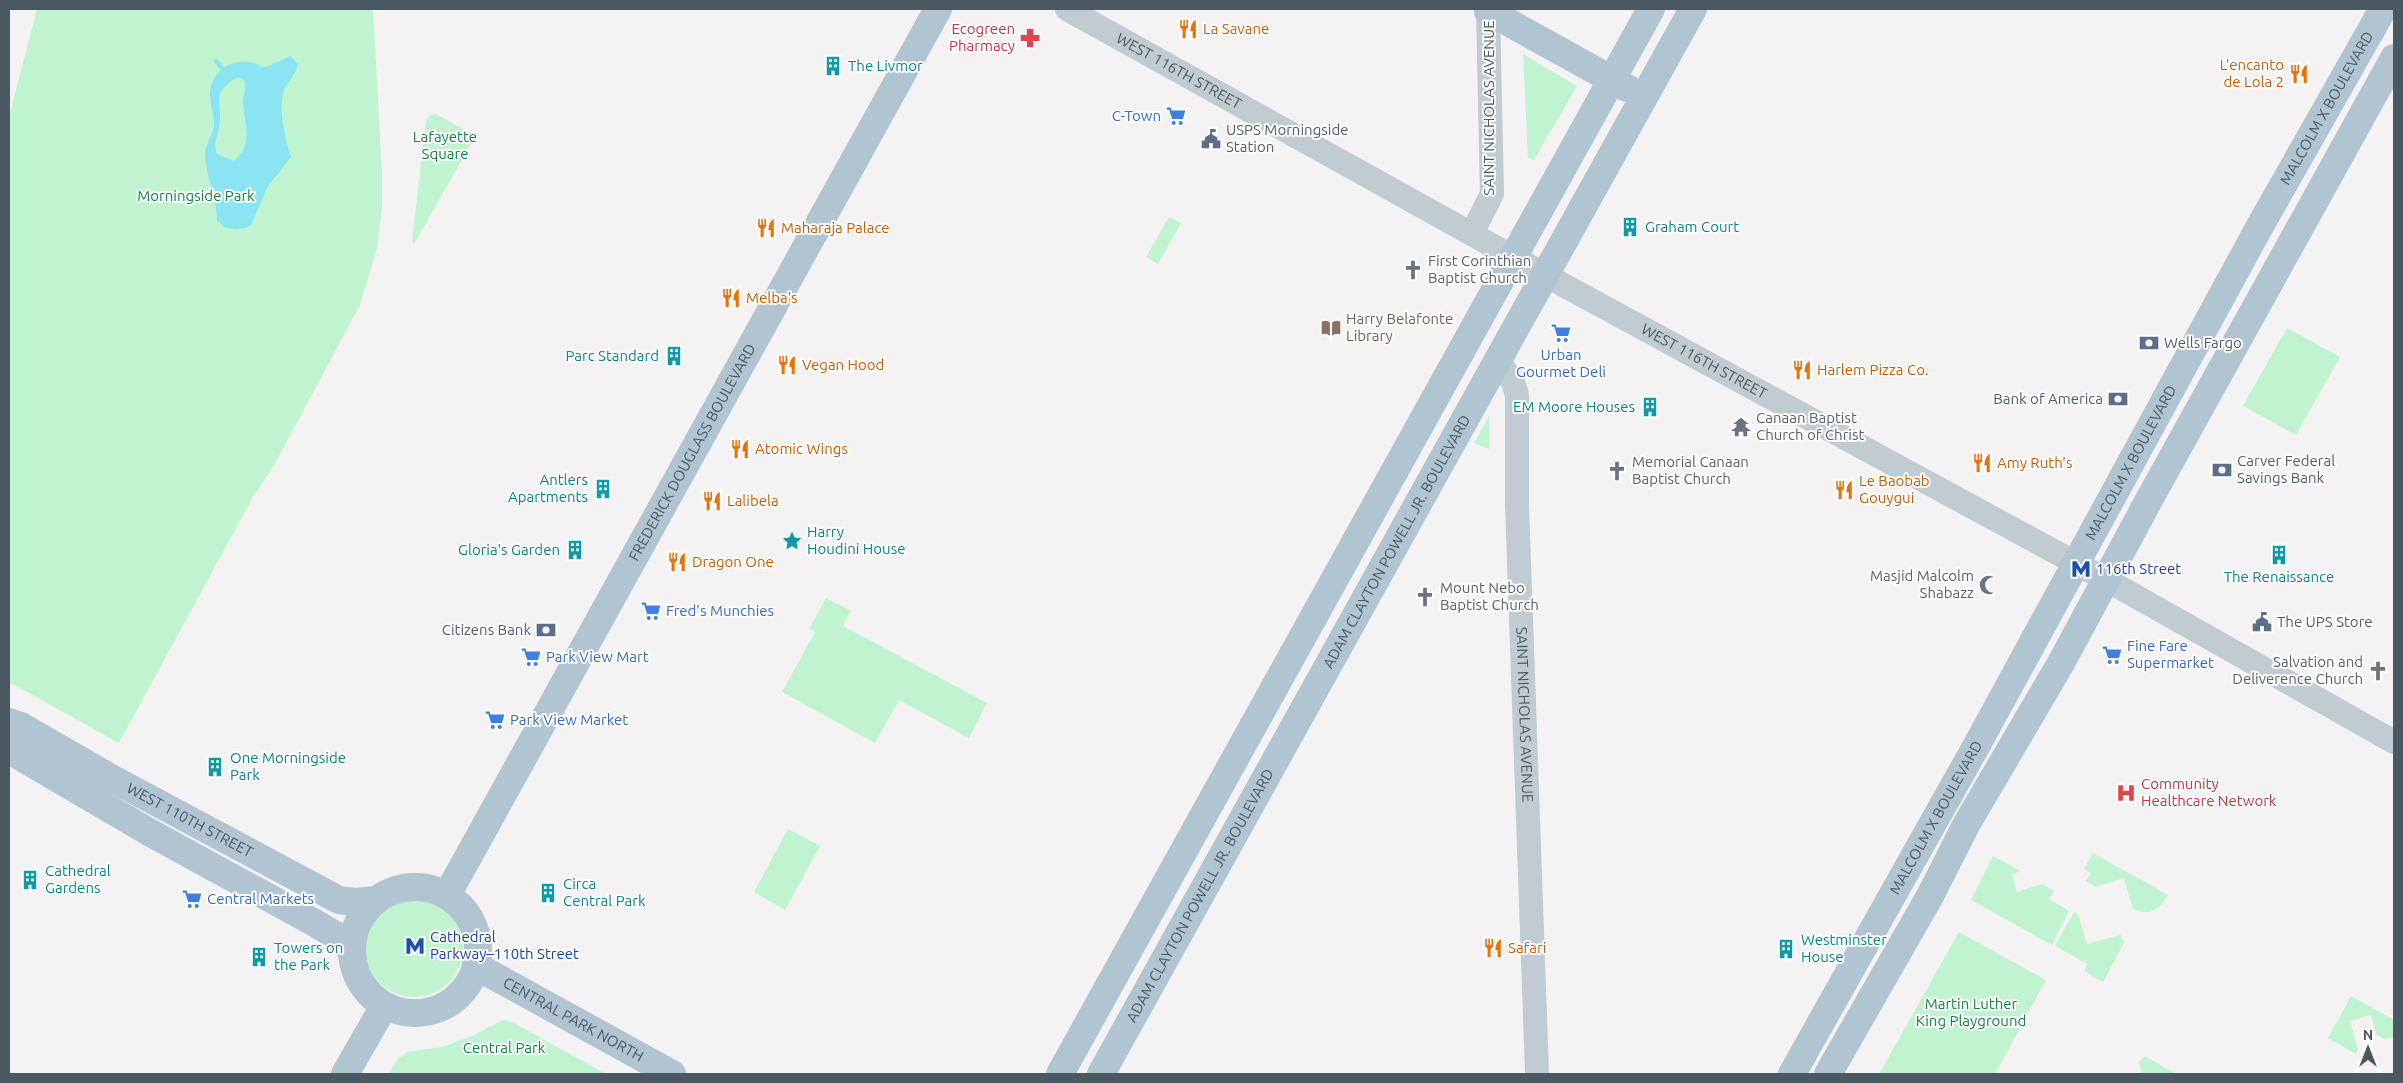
<svg xmlns="http://www.w3.org/2000/svg" width="2403" height="1083" viewBox="0 0 2403 1083" font-family="Ubuntu,sans-serif">
  <style>
    .green { fill: #c0f3d0 }
    .water { fill: #8be4f2; fill-rule: evenodd }
    .lines { fill: none; stroke-linecap: round; stroke-linejoin: round }
    .stream { stroke: #8be4f2; stroke-width: 4.5 }
    .minor { stroke: #c0cbd2; stroke-width: 24 }
    .major { stroke: #b1c4d2; stroke-width: 28 }
    .labels { text-anchor: middle; stroke-width: 4; stroke-linejoin: round; paint-order: stroke }
    .health-label { font-size: 15px; fill: #be3a42; stroke: #fff; text-anchor: end }
    .food-label { font-size: 15px; fill: #c56008; stroke: #fff; text-anchor: start }
    .culture-label { font-size: 15px; fill: #0d838f; stroke: #fff; text-anchor: start }
    .street-label { font-size: 15px; fill: #495861; stroke: #fff }
    .shop-label { font-size: 15px; fill: #366cbe; stroke: #fff; text-anchor: start }
    .service-label { font-size: 15px; fill: #4e5e75; stroke: #fff; text-anchor: start }
    .park-label { font-size: 15px; fill: #128442; stroke: #fff }
    .worship-label { font-size: 15px; fill: #5b616d; stroke: #fff; text-anchor: start }
    .education-label { font-size: 15px; fill: #785e54; stroke: #fff; text-anchor: start }
    .transit-label { font-size: 15px; fill: #164399; stroke: #fff; text-anchor: start }
  </style>
  <rect width="100%" height="100%" fill="#f5f2f3"/>
  <!-- green -->
  <g class="green">
    <path d="M37,9H373L382,173V208L377,248L360,305L272,469L254,495L119,743L9,682V117Z"/>
    <path d="M1523,54L1577,86L1534,160L1528,158Z"/>
    <path d="M436,114L470,133L473,140L414,244L412,241L426,121L430,115Z"/>
    <path d="M1169,217L1181,223L1158,264L1146,257Z"/>
    <path d="M2287,328L2340,357L2296,435L2243,406Z"/>
    <path d="M1489,416V449L1474,443Z"/>
    <path d="M826,598L851,611L843,626L987,703L969,738L899,700L875,743L782,692L815,632L809,629Z"/>
    <path d="M788,829L820,846L785,910L754,892Z"/>
    <path d="M2093,853L2168,895C2159,910 2150,916 2133,909L2124,878L2095,887L2086,881L2091,873L2084,869Z"/>
    <path d="M1993,856L2021,871L2012,874L2017,892L2042,884L2054,891L2049,899L2069,911L2052,945L1971,900Z"/>
    <circle cx="414" cy="948" r="49"/>
    <path d="M2074,912L2078,914L2087,944L2121,935V939L2125,941L2103,982L2084,971L2087,964L2055,946Z"/>
    <path d="M1959,932L2046,980L1995,1074H1879Z"/>
    <path d="M2351,996L2394,1020V1037L2385,1039L2376,1034L2371,1015L2350,1021L2358,1050L2356,1054L2328,1038Z"/>
    <path d="M503,1020L512,1022L606,1074H389L398,1059L407,1052L442,1047L472,1036Z"/>
    <path d="M2145,1056L2176,1074H2142L2139,1062Z"/>
  </g>
  <!-- water -->
  <path class="water" d="M290,56L298,64C296,74 290,79 285,88C277,104 285,140 291,157L268,186L251,225L245,228L235,229L226,228L217,221C217,199 207,179 205,158C204,145 213,137 214,125C214,115 210,105 210,94C211,67 240,53 262,67L271,65ZM239,77L245,81C247,89 242,95 243,104C245,125 254,147 233,161L217,154C213,143 217,138 219,128C224,104 208,92 239,77Z"/>
  <g class="lines">
    <!-- stream -->
    <path class="stream" d="M216,61L222,68"/>
    <!-- minor -->
    <g class="minor">
      <path id="s1" d="M1067,9L1567,287L2105,579L2394,742"/>
      <path d="M1472,233L1492,194L1488,11"/>
      <path id="s2" d="M1498,360L1513,382L1517,395V505L1537,1074"/>
    </g>
    <!-- major -->
    <g class="major">
      <path d="M1488,9V11L1627,88"/>
      <path id="s3" d="M9,722L21,726L111,778L339,900L355,902L376,900"/>
      <path d="M9,750L149,832L315,923L335,935L352,950"/>
      <circle cx="415" cy="950" r="63"/>
      <path id="s4" d="M447,895L938,9"/>
      <path id="s5" d="M476,966L672,1074"/>
      <path d="M345,1074L384,1006"/>
      <path d="M1060,1074L1651,9"/>
      <path id="s6" d="M1101,1074L1693,9"/>
      <path id="s7" d="M1792,1074L1978,743L2260,226L2383,9"/>
      <path d="M1828,1074L1930,896L1966,825L2061,663L2150,498L2394,58"/>
    </g>
  </g>
  <!-- icons -->
  <defs>
    <symbol id="restaurant-bare" viewBox="-9 -9 18 18"><path d="M-5-6h1v4h1v-4h1v4h1v-4h1v5L-1.5 .5V6h-2V.5L-5-1ZM5-6V6H3V1.5H1.5Q1.5-4 5-6Z" fill="#e8710a" stroke="#fff" stroke-width="2.5" paint-order="stroke"/></symbol>
    <symbol id="pharmacy-bare" viewBox="-9 -9 18 18"><path d="M-2-6h4v4h4v4h-4v4h-4v-4h-4v-4h4Z" fill="#e0444e" stroke="#fff" stroke-width="2.5" paint-order="stroke"/></symbol>
    <symbol id="building-bare" viewBox="-9 -9 18 18"><path d="M-4-6H4V6H1V3H-1V6H-4ZM-2.5-4.3h1.7v1.8h-1.7ZM.8-4.3h1.7v1.8H.8ZM-2.5-1h1.7V.8h-1.7ZM.8-1h1.7V.8H.8Z" fill="#0f9aa8" stroke="#fff" stroke-width="2.5" paint-order="stroke"/></symbol>
    <symbol id="supermarket-bare" viewBox="-9 -9 18 18"><path d="M-6-5.5h2.5l.6 2H6L4.5 2H-2.5L-4.4-4H-6ZM-1.5 3.2a1.3 1.3 0 1 0 .1 0ZM3 3.2a1.3 1.3 0 1 0 .1 0Z" fill="#3f7fe0" stroke="#fff" stroke-width="2.5" paint-order="stroke"/></symbol>
    <symbol id="civic-bare" viewBox="-9 -9 18 18"><path d="M-.6-6.5H3V-4.5H.6V-3L4-1V1h2V6H-6V1h2V-1L-.6-3ZM-1.2 2.5V6h2.4V2.5Z" fill="#5c6f8a" stroke="#fff" stroke-width="2.5" paint-order="stroke"/></symbol>
    <symbol id="church-bare" viewBox="-9 -9 18 18"><path d="M-1.2-6h2.4v3.5h3.3v2.4h-3.3V6h-2.4V-.1h-3.3v-2.4h3.3Z" fill="#6b7280" stroke="#fff" stroke-width="2.5" paint-order="stroke"/></symbol>
    <symbol id="library-bare" viewBox="-9 -9 18 18"><path d="M-6-4Q-3-5.5-.7-3.5V5Q-3 3-6 4ZM6-4Q3-5.5 .7-3.5V5Q3 3 6 4Z" fill="#8d6e63" stroke="#fff" stroke-width="2.5" paint-order="stroke"/></symbol>
    <symbol id="bank-bare" viewBox="-9 -9 18 18"><path d="M-6-4H6V4H-6ZM0-2.3a2.3 2.3 0 1 0 0 4.6a2.3 2.3 0 1 0 0-4.6Z" fill="#5c6f8a" stroke="#fff" stroke-width="2.5" paint-order="stroke"/></symbol>
    <symbol id="temple-bare" viewBox="-9 -9 18 18"><path d="M0-6L5-2H3V0L6.5 2.5H4V6H1.5V3h-3V6H-4V2.5H-6.5L-3 0V-2H-5Z" fill="#6b7280" stroke="#fff" stroke-width="2.5" paint-order="stroke"/></symbol>
    <symbol id="sight-bare" viewBox="-9 -9 18 18"><path d="M0-6L1.8-2.2L6-1.7L2.9 1.2L3.7 5.4L0 3.3L-3.7 5.4L-2.9 1.2L-6-1.7L-1.8-2.2Z" fill="#0f9aa8" stroke="#fff" stroke-width="2.5" paint-order="stroke"/></symbol>
    <symbol id="metro-bare" viewBox="-9 -9 18 18"><path d="M-5.5 5V-5H-3L0 0L3-5H5.5V5H3V-.5L0 4L-3-.5V5Z" fill="#1a4fb4" stroke="#fff" stroke-width="2.5" paint-order="stroke"/></symbol>
    <symbol id="mosque-bare" viewBox="-9 -9 18 18"><path d="M3.5-4.9A6 6 0 1 0 3.5 4.9A5 5 0 1 1 3.5-4.9Z" fill="#6b7280" stroke="#fff" stroke-width="2.5" paint-order="stroke"/></symbol>
    <symbol id="hospital-bare" viewBox="-9 -9 18 18"><path d="M-5-5h3v3.5h4V-5h3V5h-3V1.5h-4V5h-3Z" fill="#e0444e" stroke="#fff" stroke-width="2.5" paint-order="stroke"/></symbol>
  </defs>
  <g fill-rule="evenodd">
    <use href="#restaurant-bare" x="1174" y="15" width="28" height="28"/>
    <use href="#pharmacy-bare" x="1016" y="24" width="28" height="28"/>
    <use href="#building-bare" x="819" y="52" width="28" height="28"/>
    <use href="#restaurant-bare" x="2285" y="60" width="28" height="28"/>
    <use href="#supermarket-bare" x="1162" y="102" width="28" height="28"/>
    <use href="#civic-bare" x="1197" y="125" width="28" height="28"/>
    <use href="#building-bare" x="1616" y="213" width="28" height="28"/>
    <use href="#restaurant-bare" x="752" y="214" width="28" height="28"/>
    <use href="#church-bare" x="1399" y="256" width="28" height="28"/>
    <use href="#restaurant-bare" x="717" y="284" width="28" height="28"/>
    <use href="#library-bare" x="1317" y="314" width="28" height="28"/>
    <use href="#supermarket-bare" x="1547" y="319" width="28" height="28"/>
    <use href="#bank-bare" x="2135" y="329" width="28" height="28"/>
    <use href="#building-bare" x="660" y="342" width="28" height="28"/>
    <use href="#restaurant-bare" x="773" y="351" width="28" height="28"/>
    <use href="#restaurant-bare" x="1788" y="356" width="28" height="28"/>
    <use href="#bank-bare" x="2104" y="385" width="28" height="28"/>
    <use href="#building-bare" x="1636" y="393" width="28" height="28"/>
    <use href="#temple-bare" x="1727" y="413" width="28" height="28"/>
    <use href="#restaurant-bare" x="726" y="435" width="28" height="28"/>
    <use href="#restaurant-bare" x="1968" y="449" width="28" height="28"/>
    <use href="#bank-bare" x="2208" y="456" width="28" height="28"/>
    <use href="#church-bare" x="1603" y="457" width="28" height="28"/>
    <use href="#building-bare" x="589" y="475" width="28" height="28"/>
    <use href="#restaurant-bare" x="1830" y="476" width="28" height="28"/>
    <use href="#restaurant-bare" x="698" y="487" width="28" height="28"/>
    <use href="#sight-bare" x="778" y="527" width="28" height="28"/>
    <use href="#building-bare" x="561" y="536" width="28" height="28"/>
    <use href="#building-bare" x="2265" y="541" width="28" height="28"/>
    <use href="#restaurant-bare" x="663" y="548" width="28" height="28"/>
    <use href="#metro-bare" x="2067" y="555" width="28" height="28"/>
    <use href="#mosque-bare" x="1975" y="571" width="28" height="28"/>
    <use href="#church-bare" x="1411" y="583" width="28" height="28"/>
    <use href="#supermarket-bare" x="637" y="597" width="28" height="28"/>
    <use href="#civic-bare" x="2248" y="608" width="28" height="28"/>
    <use href="#bank-bare" x="532" y="616" width="28" height="28"/>
    <use href="#supermarket-bare" x="2098" y="641" width="28" height="28"/>
    <use href="#supermarket-bare" x="517" y="643" width="28" height="28"/>
    <use href="#church-bare" x="2364" y="657" width="28" height="28"/>
    <use href="#supermarket-bare" x="481" y="706" width="28" height="28"/>
    <use href="#building-bare" x="201" y="753" width="28" height="28"/>
    <use href="#hospital-bare" x="2112" y="779" width="28" height="28"/>
    <use href="#building-bare" x="16" y="866" width="28" height="28"/>
    <use href="#building-bare" x="534" y="879" width="28" height="28"/>
    <use href="#supermarket-bare" x="178" y="885" width="28" height="28"/>
    <use href="#metro-bare" x="401" y="932" width="28" height="28"/>
    <use href="#restaurant-bare" x="1479" y="934" width="28" height="28"/>
    <use href="#building-bare" x="1772" y="935" width="28" height="28"/>
    <use href="#building-bare" x="245" y="943" width="28" height="28"/>
  </g>
  <g class="labels">
    <!-- health labels -->
    <g class="health-label">
      <text x="1015" y="34">Ecogreen<tspan x="1015" dy="17">Pharmacy</tspan></text>
      <text x="2141" y="789" text-anchor="start">Community<tspan x="2141" dy="17">Healthcare Network</tspan></text>
    </g>
    <!-- food labels -->
    <g class="food-label">
      <text x="1203" y="34">La Savane</text>
      <text x="2284" y="70" text-anchor="end">L'encanto<tspan x="2284" dy="17">de Lola 2</tspan></text>
      <text x="781" y="233">Maharaja Palace</text>
      <text x="746" y="303">Melba's</text>
      <text x="802" y="370">Vegan Hood</text>
      <text x="1817" y="375">Harlem Pizza Co.</text>
      <text x="755" y="454">Atomic Wings</text>
      <text x="1997" y="468">Amy Ruth's</text>
      <text x="1859" y="486">Le Baobab<tspan x="1859" dy="17">Gouygui</tspan></text>
      <text x="727" y="506">Lalibela</text>
      <text x="692" y="567">Dragon One</text>
      <text x="1508" y="953">Safari</text>
    </g>
    <!-- culture labels -->
    <g class="culture-label">
      <text x="848" y="71">The Livmor</text>
      <text x="1645" y="232">Graham Court</text>
      <text x="659" y="361" text-anchor="end">Parc Standard</text>
      <text x="1635" y="412" text-anchor="end">EM Moore Houses</text>
      <text x="588" y="485" text-anchor="end">Antlers<tspan x="588" dy="17">Apartments</tspan></text>
      <text x="807" y="537">Harry<tspan x="807" dy="17">Houdini House</tspan></text>
      <text x="560" y="555" text-anchor="end">Gloria's Garden</text>
      <text x="2279" y="582" text-anchor="middle">The Renaissance</text>
      <text x="230" y="763">One Morningside<tspan x="230" dy="17">Park</tspan></text>
      <text x="45" y="876">Cathedral<tspan x="45" dy="17">Gardens</tspan></text>
      <text x="563" y="889">Circa<tspan x="563" dy="17">Central Park</tspan></text>
      <text x="1801" y="945">Westminster<tspan x="1801" dy="17">House</tspan></text>
      <text x="274" y="953">Towers on<tspan x="274" dy="17">the Park</tspan></text>
    </g>
    <!-- street labels -->
    <g class="street-label">
      <text dy="5" stroke="none"><textPath href="#s1" startOffset="128">WEST 116TH STREET</textPath></text>
      <text transform="translate(1489 108) rotate(-90)" y="5">SAINT NICHOLAS AVENUE</text>
      <text dy="5" stroke="none"><textPath href="#s7" startOffset="1104">MALCOLM X BOULEVARD</textPath></text>
      <text dy="5" stroke="none"><textPath href="#s1" startOffset="728">WEST 116TH STREET</textPath></text>
      <text dy="5" stroke="none"><textPath href="#s4" startOffset="506">FREDERICK DOUGLASS BOULEVARD</textPath></text>
      <text dy="5" stroke="none"><textPath href="#s7" startOffset="699">MALCOLM X BOULEVARD</textPath></text>
      <text dy="5" stroke="none"><textPath href="#s6" startOffset="609">ADAM CLAYTON POWELL JR. BOULEVARD</textPath></text>
      <text dy="5" stroke="none"><textPath href="#s2" startOffset="360">SAINT NICHOLAS AVENUE</textPath></text>
      <text dy="5" stroke="none"><textPath href="#s7" startOffset="294">MALCOLM X BOULEVARD</textPath></text>
      <text dy="5" stroke="none"><textPath href="#s3" startOffset="206">WEST 110TH STREET</textPath></text>
      <text dy="5" stroke="none"><textPath href="#s6" startOffset="204">ADAM CLAYTON POWELL JR. BOULEVARD</textPath></text>
      <text dy="5" stroke="none"><textPath href="#s5" startOffset="111">CENTRAL PARK NORTH</textPath></text>
    </g>
    <!-- shop labels -->
    <g class="shop-label">
      <text x="1161" y="121" text-anchor="end">C-Town</text>
      <text x="1561" y="360" text-anchor="middle">Urban<tspan x="1561" dy="17">Gourmet Deli</tspan></text>
      <text x="666" y="616">Fred's Munchies</text>
      <text x="2127" y="651">Fine Fare<tspan x="2127" dy="17">Supermarket</tspan></text>
      <text x="546" y="662">Park View Mart</text>
      <text x="510" y="725">Park View Market</text>
      <text x="207" y="904">Central Markets</text>
    </g>
    <!-- service labels -->
    <g class="service-label">
      <text x="1226" y="135">USPS Morningside<tspan x="1226" dy="17">Station</tspan></text>
      <text x="2164" y="348">Wells Fargo</text>
      <text x="2103" y="404" text-anchor="end">Bank of America</text>
      <text x="2237" y="466">Carver Federal<tspan x="2237" dy="17">Savings Bank</tspan></text>
      <text x="2277" y="627">The UPS Store</text>
      <text x="531" y="635" text-anchor="end">Citizens Bank</text>
    </g>
    <!-- park labels -->
    <g class="park-label">
      <text x="445" y="142">Lafayette<tspan x="445" dy="17">Square</tspan></text>
      <text x="196" y="201">Morningside Park</text>
      <text x="1971" y="1009">Martin Luther<tspan x="1971" dy="17">King Playground</tspan></text>
      <text x="504" y="1053">Central Park</text>
    </g>
    <!-- worship labels -->
    <g class="worship-label">
      <text x="1428" y="266">First Corinthian<tspan x="1428" dy="17">Baptist Church</tspan></text>
      <text x="1756" y="423">Canaan Baptist<tspan x="1756" dy="17">Church of Christ</tspan></text>
      <text x="1632" y="467">Memorial Canaan<tspan x="1632" dy="17">Baptist Church</tspan></text>
      <text x="1974" y="581" text-anchor="end">Masjid Malcolm<tspan x="1974" dy="17">Shabazz</tspan></text>
      <text x="1440" y="593">Mount Nebo<tspan x="1440" dy="17">Baptist Church</tspan></text>
      <text x="2363" y="667" text-anchor="end">Salvation and<tspan x="2363" dy="17">Deliverence Church</tspan></text>
    </g>
    <!-- education labels -->
    <g class="education-label">
      <text x="1346" y="324">Harry Belafonte<tspan x="1346" dy="17">Library</tspan></text>
    </g>
    <!-- transit labels -->
    <g class="transit-label">
      <text x="2096" y="574">116th Street</text>
      <text x="430" y="942">Cathedral<tspan x="430" dy="17">Parkway–110th Street</tspan></text>
    </g>
  </g>
  <!-- border -->
  <rect width="2403" height="1083" fill="none" stroke="#495861" stroke-width="20"/>
  <!-- north arrow -->
  <g transform="translate(2368 1048)" stroke="#ffffff" stroke-width="4" paint-order="stroke">
  <path d="M0-4L9 19L0 12L-9 19Z" fill="#495861"/>
  <text y="-8" font-size="14" font-weight="bold" text-anchor="middle" fill="#495861">N</text>
  </g>
</svg>
